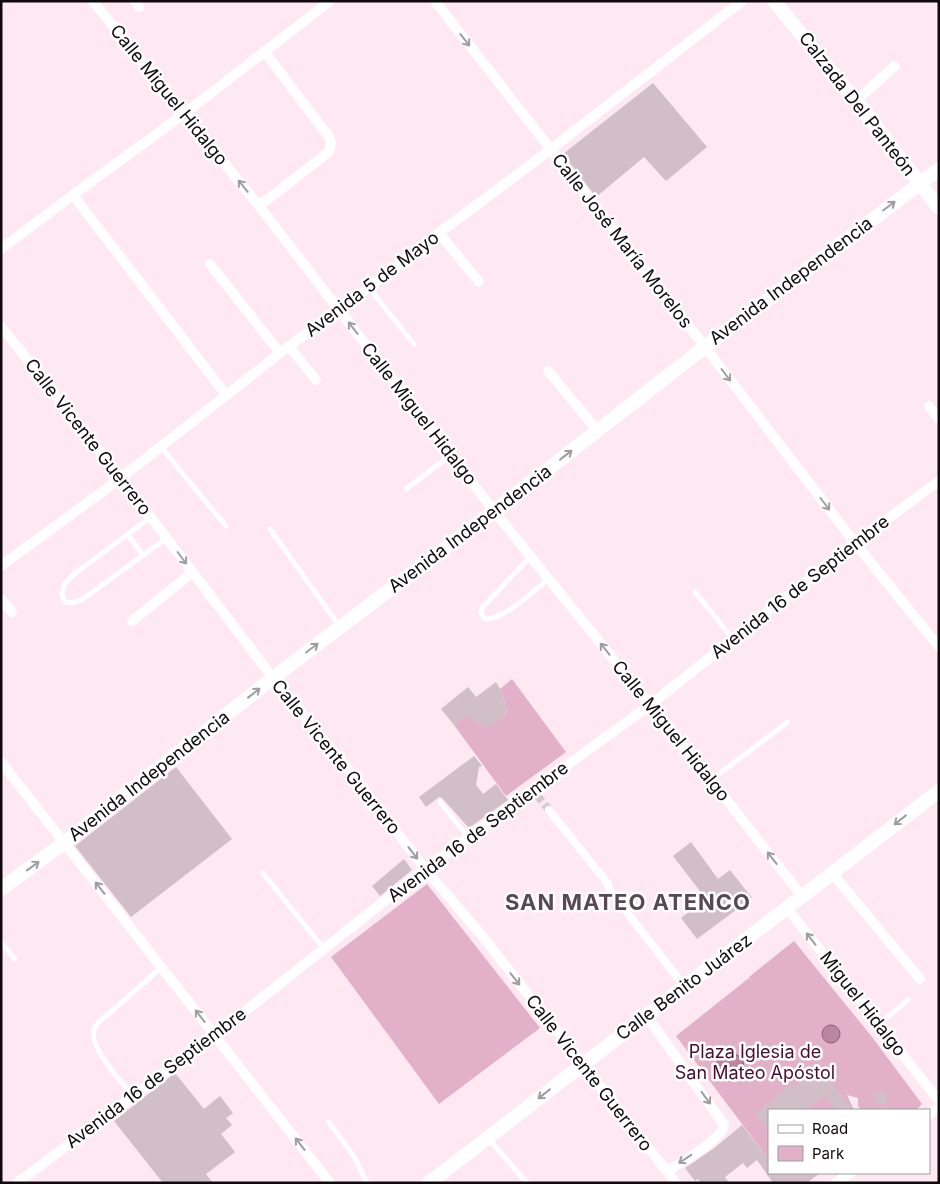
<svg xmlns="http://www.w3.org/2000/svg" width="940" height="1184" viewBox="0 0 940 1184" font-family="Inter,sans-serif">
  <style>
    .green { fill: #e3b0c9 }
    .water { fill: #bb84a0; stroke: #885f74 }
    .building { fill: #d2bec7 }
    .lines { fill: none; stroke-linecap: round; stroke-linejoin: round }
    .pedestrian-tunnel { stroke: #dac8d0; stroke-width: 8; stroke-dasharray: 8 4; stroke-linecap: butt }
    .service { stroke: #fff; stroke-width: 5 }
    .pedestrian { stroke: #fff; stroke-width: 8 }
    .minor { stroke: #fff; stroke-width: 10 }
    .secondary { stroke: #fff; stroke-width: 14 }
    .oneway { stroke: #9f9d9e }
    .labels { text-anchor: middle; stroke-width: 5; stroke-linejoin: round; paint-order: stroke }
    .street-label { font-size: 18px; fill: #100a0d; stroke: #fff }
    .park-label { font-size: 18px; fill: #4c0933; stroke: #fff }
    .district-label { font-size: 22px; font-weight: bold; letter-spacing: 1px; fill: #584850; stroke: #fff }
  </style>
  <rect width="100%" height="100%" fill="#fee9f2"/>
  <!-- green -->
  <g class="green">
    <path d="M512,679L566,752L506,796L454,725L467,715C474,723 482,724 493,725L504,716L508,708L505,706L503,694L500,689Z"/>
    <path d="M427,884L540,1028L439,1104L331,957Z"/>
    <path d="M794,941L872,1037L922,1104L916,1110H861L858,1106V1098L847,1095L854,1110H769V1160L676,1036L749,978L753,983L749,977Z"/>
  </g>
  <!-- water -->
  <g class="water">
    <circle cx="831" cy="1034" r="9"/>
    <circle cx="730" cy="1067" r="14"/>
  </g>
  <!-- building -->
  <g class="building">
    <path d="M653,83L707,147L666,181L644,157L596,197L563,154Z"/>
    <path d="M496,682L503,694L505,706L508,707L504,716L493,726L482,728V725L472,720L467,716L454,725L441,709L468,687L476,697Z"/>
    <path d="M474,756L482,766L479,767L476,785L483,794L496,784L508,800L469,828L442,798L439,797L426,807L419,797Z"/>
    <path d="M176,767L232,839L131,917L75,846Z"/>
    <path d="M691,842L718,879L730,870L752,898L697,939L681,918L706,899L673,856Z"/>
    <path d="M404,859L412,870L380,896L372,886Z"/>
    <path d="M820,1068L853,1110H836L825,1096L805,1110H769V1131L755,1114L792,1084L794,1087Z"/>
    <path d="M175,1073L204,1109L220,1096L233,1113L226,1118L232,1125L221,1134L235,1152L206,1174L213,1183H163L114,1121Z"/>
    <circle cx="881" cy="1098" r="7"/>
    <path d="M742,1125L769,1160V1173H820L807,1183H773L757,1160L747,1168L743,1163L725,1177L729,1183H701L698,1179L695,1181L685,1168L713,1149Z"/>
  </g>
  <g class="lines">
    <!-- pedestrian-tunnel -->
    <path class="pedestrian-tunnel" d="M537,795L549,810"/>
    <!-- service -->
    <g class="service">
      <path d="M369,288L414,344"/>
      <path d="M161,447L226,526"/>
      <path d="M406,489L451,455"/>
      <path d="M151,517L73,575L64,585L62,595L65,602L73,603L83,599L167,538"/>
      <path d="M270,529L340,627"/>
      <path d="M128,535L143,555"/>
      <path d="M530,557L483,607L481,613L485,619C504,620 533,591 549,579"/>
      <path d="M695,592L733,639"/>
      <path d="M711,780L788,722"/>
      <path d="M440,802L468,837"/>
      <path d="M263,873L324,949"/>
      <path d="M1,942L15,959"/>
      <path d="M879,1024L908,1000"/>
      <path d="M133,1096C122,1082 89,1048 94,1030C94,1028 96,1026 98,1023L161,968"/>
      <path d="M329,1122L355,1158L367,1183"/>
      <path d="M488,1138L527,1183"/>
    </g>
    <!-- pedestrian -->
    <path class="pedestrian" d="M549,810L608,884L609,889L684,986"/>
    <!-- minor -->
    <g class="minor">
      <path d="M93,1L259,206L494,511L711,780L802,896"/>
      <path d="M135,1L139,7"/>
      <path d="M435,1L705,347L855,543L939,647"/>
      <path d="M856,101L895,66"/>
      <path d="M73,195L226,395"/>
      <path d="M259,206L329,152L331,143L329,137L264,51"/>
      <path d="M439,233L479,282"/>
      <path d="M1,249L73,195L184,114L330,1"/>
      <path d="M210,264L280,353"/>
      <path d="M1,326L121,478L273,678L353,775L425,869L479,932L676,1183"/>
      <path d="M289,346L316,380"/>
      <path d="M548,371L597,430"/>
      <path d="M929,406L939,419"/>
      <path d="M1,566L121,478L289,346L339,311L439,233L550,150L742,1"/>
      <path d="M1,599L12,612"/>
      <path d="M132,621L193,572"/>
      <path d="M1,762L330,1183"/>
      <path d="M832,873L920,979"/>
      <path d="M787,908L939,1101"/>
      <path d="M646,1015L724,1125C723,1139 680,1163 668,1171"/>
      <path d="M929,1115L939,1107"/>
      <path d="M17,1183L215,1035L425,869L650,705L855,543L939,481"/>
      <path d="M836,1183L851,1173"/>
    </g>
    <!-- secondary -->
    <g class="secondary">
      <path d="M774,1L856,101L939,208"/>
      <path d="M1,889L64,843L273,678L494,511L705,347L939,169"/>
      <path d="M429,1183L939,791"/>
    </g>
  </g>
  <!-- one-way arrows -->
  <defs><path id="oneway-shaft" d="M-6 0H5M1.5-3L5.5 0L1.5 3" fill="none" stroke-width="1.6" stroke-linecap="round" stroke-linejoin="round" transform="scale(1.25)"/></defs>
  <g class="oneway">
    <use href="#oneway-shaft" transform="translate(465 40) rotate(52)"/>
    <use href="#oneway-shaft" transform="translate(243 186) rotate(-129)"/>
    <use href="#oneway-shaft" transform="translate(889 206) rotate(-37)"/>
    <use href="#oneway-shaft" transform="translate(353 328) rotate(-128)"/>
    <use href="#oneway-shaft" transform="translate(726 375) rotate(53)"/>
    <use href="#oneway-shaft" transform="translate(566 455) rotate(-38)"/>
    <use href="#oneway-shaft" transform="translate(825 504) rotate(53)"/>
    <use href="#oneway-shaft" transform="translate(182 558) rotate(53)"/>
    <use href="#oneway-shaft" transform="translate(312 648) rotate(-37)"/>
    <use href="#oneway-shaft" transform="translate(605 649) rotate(-129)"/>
    <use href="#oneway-shaft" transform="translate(254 693) rotate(-38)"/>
    <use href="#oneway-shaft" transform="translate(900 820) rotate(142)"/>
    <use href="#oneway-shaft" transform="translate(413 853) rotate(52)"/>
    <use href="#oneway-shaft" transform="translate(772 858) rotate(-128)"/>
    <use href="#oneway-shaft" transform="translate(33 866) rotate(-36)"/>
    <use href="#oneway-shaft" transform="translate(100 888) rotate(-128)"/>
    <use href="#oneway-shaft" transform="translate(811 939) rotate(-128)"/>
    <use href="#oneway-shaft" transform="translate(515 979) rotate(52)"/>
    <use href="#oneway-shaft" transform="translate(200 1016) rotate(-128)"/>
    <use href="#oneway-shaft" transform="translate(544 1094) rotate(142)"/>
    <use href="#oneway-shaft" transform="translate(706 1098) rotate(54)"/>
    <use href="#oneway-shaft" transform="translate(300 1144) rotate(-128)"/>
    <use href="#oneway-shaft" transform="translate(685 1159) rotate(146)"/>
  </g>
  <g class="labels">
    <!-- street labels -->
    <g class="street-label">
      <text transform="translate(169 95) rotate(51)" y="6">Calle Miguel Hidalgo</text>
      <text transform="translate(857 104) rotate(52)" y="6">Calzada Del Panteón</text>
      <text transform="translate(622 241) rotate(52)" y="6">Calle José María Morelos</text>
      <text transform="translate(791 281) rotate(-37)" y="6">Avenida Independencia</text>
      <text transform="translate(372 284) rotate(-37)" y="6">Avenida 5 de Mayo</text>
      <text transform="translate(419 414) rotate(52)" y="6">Calle Miguel Hidalgo</text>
      <text transform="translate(88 437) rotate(52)" y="6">Calle Vicente Guerrero</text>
      <text transform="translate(470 529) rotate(-37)" y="6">Avenida Independencia</text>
      <text transform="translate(800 587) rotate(-38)" y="6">Avenida 16 de Septiembre</text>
      <text transform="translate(671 731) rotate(51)" y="6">Calle Miguel Hidalgo</text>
      <text transform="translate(336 757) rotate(51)" y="6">Calle Vicente Guerrero</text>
      <text transform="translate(149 776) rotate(-38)" y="6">Avenida Independencia</text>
      <text transform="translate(478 832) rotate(-37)" y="6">Avenida 16 de Septiembre</text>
      <text transform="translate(684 987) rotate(-37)" y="6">Calle Benito Juárez</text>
      <text transform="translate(863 1004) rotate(52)" y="6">Miguel Hidalgo</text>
      <text transform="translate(589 1073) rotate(52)" y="6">Calle Vicente Guerrero</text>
      <text transform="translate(156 1078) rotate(-37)" y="6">Avenida 16 de Septiembre</text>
    </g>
    <!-- park labels -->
    <g class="park-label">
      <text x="755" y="1058">Plaza Iglesia de<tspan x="755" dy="21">San Mateo Apóstol</tspan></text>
    </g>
    <!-- district labels -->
    <g class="district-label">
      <text x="628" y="910">SAN MATEO ATENCO</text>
    </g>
  </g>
  <!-- border -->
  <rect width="940" height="1184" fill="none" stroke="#100a0d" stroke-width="5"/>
  <!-- legend -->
  <rect x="768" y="1109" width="162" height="65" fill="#ffffff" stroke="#9f9d9e"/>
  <rect x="778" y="1125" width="25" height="8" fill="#ffffff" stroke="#9f9d9e"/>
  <text x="812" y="1134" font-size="15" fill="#100a0d">Road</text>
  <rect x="778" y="1146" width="25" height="15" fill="#e3b0c9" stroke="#9f9d9e"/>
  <text x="812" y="1159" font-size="15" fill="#100a0d">Park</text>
</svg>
